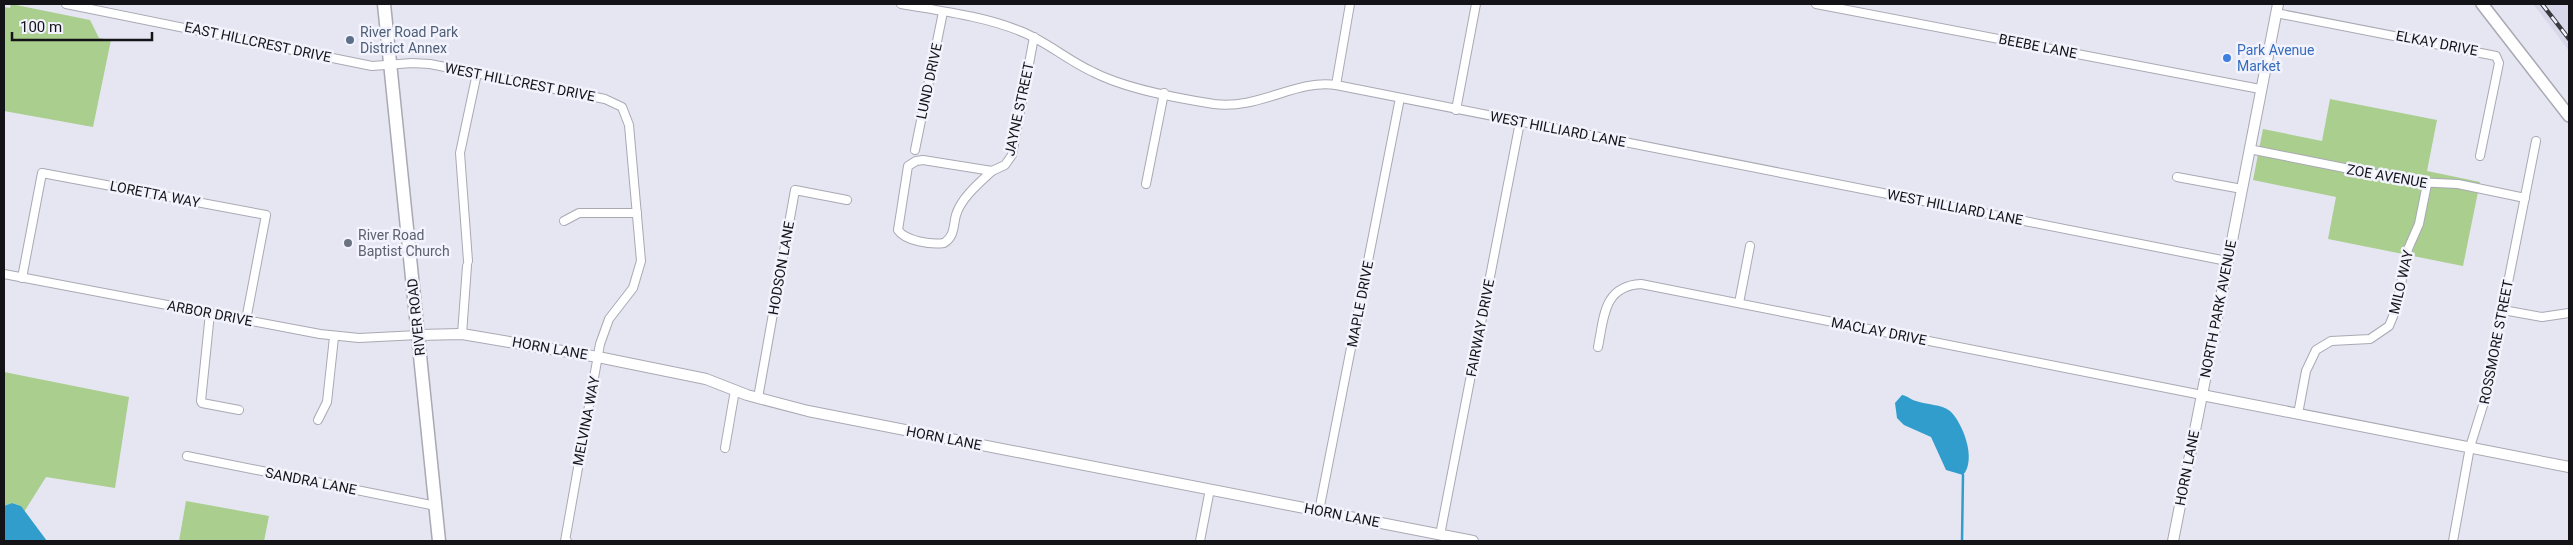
<svg xmlns="http://www.w3.org/2000/svg" width="2573" height="545" viewBox="0 0 2573 545" font-family="Roboto,sans-serif">
  <style>
    .built { fill: #d8d8ea }
    .green { fill: #aace8e }
    .water { fill: #319dcc }
    .lines { fill: none; stroke-linecap: round; stroke-linejoin: round }
    .stream { stroke: #319dcc; stroke-width: 2.5 }
    .minor-casing { stroke: #a9a9b4; stroke-width: 10 }
    .tertiary-casing { stroke: #a9a9b4; stroke-width: 12 }
    .secondary-casing { stroke: #a9a9b4; stroke-width: 14 }
    .primary-casing { stroke: #a9a9b4; stroke-width: 15 }
    .minor { stroke: #fff; stroke-width: 8 }
    .tertiary { stroke: #fff; stroke-width: 10 }
    .secondary { stroke: #fff; stroke-width: 11 }
    .primary { stroke: #fff; stroke-width: 12 }
    .rail-casing { stroke: #39393e; stroke-width: 4.5 }
    .rail { stroke: #f3f3fe; stroke-width: 2.5; stroke-dasharray: 8; stroke-linecap: butt }
    .service-dot { fill: #5c6f8a; stroke: #f3f3fe; stroke-width: 2 }
    .shop-dot { fill: #3f7fe0; stroke: #f3f3fe; stroke-width: 2 }
    .worship-dot { fill: #6b7280; stroke: #f3f3fe; stroke-width: 2 }
    .labels { text-anchor: middle; stroke-width: 5; stroke-linejoin: round; paint-order: stroke }
    .service-label { font-size: 14px; fill: #4e5e75; stroke: #f3f3fe; text-anchor: start }
    .street-label { font-size: 14px; fill: #141418; stroke: #f3f3fe }
    .shop-label { font-size: 14px; fill: #366cbe; stroke: #f3f3fe; text-anchor: start }
    .worship-label { font-size: 14px; fill: #5b616d; stroke: #f3f3fe; text-anchor: start }
  </style>
  <rect width="100%" height="100%" fill="#e5e6f1"/>
  <!-- built -->
  <path class="built" d="M2533,4H2569V51L2551,27Z"/>
  <!-- green -->
  <g class="green">
    <path d="M11,4L90,20L99,38L111,40L93,127L4,111V7L10,8Z"/>
    <path d="M2330,99L2437,120L2427,171L2480,182L2463,266L2328,239L2336,197L2253,180L2263,129L2322,141Z"/>
    <path d="M4,372L129,397L115,488L46,477L24,512L21,506L12,503L4,506Z"/>
    <path d="M186,501L269,516L264,541H179Z"/>
  </g>
  <!-- water -->
  <g class="water">
    <path d="M1902,395C1908,396 1911,400 1916,401C1927,405 1941,404 1950,411C1963,423 1977,460 1963,475L1946,470L1931,437L1904,425L1897,418L1895,403Z"/>
    <path d="M12,503L21,506L47,541H4V506Z"/>
  </g>
  <g class="lines">
    <!-- stream -->
    <path class="stream" d="M1962,541L1963,475"/>
    <defs>
      <g id="minor">
        <path d="M66,4L372,66L412,63L430,64L605,99L622,107L629,125L641,261L633,288L609,319L600,344L565,541H567"/>
        <path d="M901,4C941,11 983,16 1020,31C1046,41 1067,60 1093,72C1126,89 1176,98 1214,104C1259,110 1296,79 1336,85L2227,261"/>
        <path d="M1816,4L2260,89"/>
        <path d="M2276,13L2496,56L2499,63L2480,156"/>
        <path d="M1336,85L1350,4"/>
        <path d="M1456,110L1476,4"/>
        <path d="M2249,149L2415,182L2458,184L2525,198"/>
        <path d="M915,150L943,12"/>
        <path d="M923,160L992,171C979,183 961,198 956,215C953,226 955,236 944,243C932,245 905,241 898,230L908,166L916,161Z"/>
        <path d="M992,171L1005,165L1012,155L1034,37"/>
        <path d="M2177,177L2242,189"/>
        <path d="M1146,184L1164,93"/>
        <path d="M564,221L579,213H637"/>
        <path d="M468,261L460,153L477,73"/>
        <path d="M4,274L320,334L359,338L418,335"/>
        <path d="M22,278L42,173L266,215L246,320"/>
        <path d="M1739,303L1750,246"/>
        <path d="M2503,310L2542,317L2569,313"/>
        <path d="M210,313L201,401L202,403L239,410"/>
        <path d="M462,334L467,266"/>
        <path d="M1598,347C1604,318 1603,286 1641,284L2202,395"/>
        <path d="M758,398L795,190L847,200"/>
        <path d="M2298,414L2306,371L2316,350L2331,341L2370,339L2389,326L2396,309L2408,249L2419,224L2427,184"/>
        <path d="M318,420L327,402L334,337"/>
        <path d="M725,448L735,390"/>
        <path d="M187,456L436,506"/>
        <path d="M1319,511L1400,98"/>
        <path d="M1440,535L1520,122"/>
        <path d="M1200,541L1210,489"/>
        <path d="M2453,541L2470,447L2485,399L2536,141"/>
      </g>
      <g id="tertiary">
        <path d="M2278,4L2202,395L2569,467"/>
        <path d="M418,335L462,334L598,357L706,379L747,395L808,411L1473,541"/>
        <path d="M2173,541L2202,395"/>
      </g>
      <path id="secondary" d="M2482,4L2569,116"/>
      <path id="primary" d="M384,4L439,541"/>
    </defs>
    <!-- minor casing -->
    <use href="#minor" class="minor-casing"/>
    <!-- tertiary casing -->
    <use href="#tertiary" class="tertiary-casing"/>
    <!-- secondary casing -->
    <use href="#secondary" class="secondary-casing"/>
    <!-- primary casing -->
    <use href="#primary" class="primary-casing"/>
    <!-- minor -->
    <use href="#minor" class="minor"/>
    <!-- tertiary -->
    <use href="#tertiary" class="tertiary"/>
    <!-- secondary -->
    <use href="#secondary" class="secondary"/>
    <!-- primary -->
    <use href="#primary" class="primary"/>
    <defs>
      <path id="rail" d="M2542,4L2569,39"/>
    </defs>
    <!-- rail casing -->
    <use href="#rail" class="rail-casing"/>
    <!-- rail -->
    <use href="#rail" class="rail"/>
  </g>
  <!-- markers -->
  <circle class="service-dot" cx="350" cy="40" r="5"/>
  <circle class="shop-dot" cx="2227" cy="58" r="5"/>
  <circle class="worship-dot" cx="348" cy="243" r="5"/>
  <g class="labels">
    <!-- service labels -->
    <g class="service-label">
      <text x="360" y="37">River Road Park<tspan x="360" dy="16">District Annex</tspan></text>
    </g>
    <!-- street labels -->
    <g class="street-label">
      <text transform="translate(258 42) rotate(12)" y="5">EAST HILLCREST DRIVE</text>
      <text transform="translate(2437 43) rotate(11)" y="5">ELKAY DRIVE</text>
      <text transform="translate(2038 46) rotate(11)" y="5">BEEBE LANE</text>
      <text transform="translate(929 81) rotate(-78)" y="5">LUND DRIVE</text>
      <text transform="translate(520 82) rotate(11)" y="5">WEST HILLCREST DRIVE</text>
      <text transform="translate(1019 109) rotate(-78)" y="5">JAYNE STREET</text>
      <text transform="translate(1558 129) rotate(11)" y="5">WEST HILLIARD LANE</text>
      <text transform="translate(2387 176) rotate(10)" y="5">ZOE AVENUE</text>
      <text transform="translate(155 194) rotate(11)" y="5">LORETTA WAY</text>
      <text transform="translate(1955 207) rotate(11)" y="5">WEST HILLIARD LANE</text>
      <text transform="translate(781 268) rotate(-80)" y="5">HODSON LANE</text>
      <text transform="translate(2401 282) rotate(-77)" y="5">MILO WAY</text>
      <text transform="translate(1360 304) rotate(-79)" y="5">MAPLE DRIVE</text>
      <text transform="translate(2218 309) rotate(-79)" y="5">NORTH PARK AVENUE</text>
      <text transform="translate(210 313) rotate(11)" y="5">ARBOR DRIVE</text>
      <text transform="translate(416 317) rotate(-96)" y="5">RIVER ROAD</text>
      <text transform="translate(1480 328) rotate(-79)" y="5">FAIRWAY DRIVE</text>
      <text transform="translate(1879 331) rotate(11)" y="5">MACLAY DRIVE</text>
      <text transform="translate(2496 342) rotate(-79)" y="5">ROSSMORE STREET</text>
      <text transform="translate(550 348) rotate(10)" y="5">HORN LANE</text>
      <text transform="translate(586 421) rotate(-79)" y="5">MELVINA WAY</text>
      <text transform="translate(944 438) rotate(11)" y="5">HORN LANE</text>
      <text transform="translate(2187 468) rotate(-79)" y="5">HORN LANE</text>
      <text transform="translate(311 481) rotate(11)" y="5">SANDRA LANE</text>
      <text transform="translate(1342 515) rotate(11)" y="5">HORN LANE</text>
    </g>
    <!-- shop labels -->
    <g class="shop-label">
      <text x="2237" y="55">Park Avenue<tspan x="2237" dy="16">Market</tspan></text>
    </g>
    <!-- worship labels -->
    <g class="worship-label">
      <text x="358" y="240">River Road<tspan x="358" dy="16">Baptist Church</tspan></text>
    </g>
  </g>
  <!-- border -->
  <rect width="2573" height="545" fill="none" stroke="#141418" stroke-width="10"/>
  <!-- scale -->
  <path d="M12 32v8h140v-8" fill="none" stroke="#141418" stroke-width="2.5"/>
  <text x="20" y="32" font-size="15" fill="#141418" stroke="#f3f3fe" stroke-width="4" paint-order="stroke">100 m</text>
</svg>
